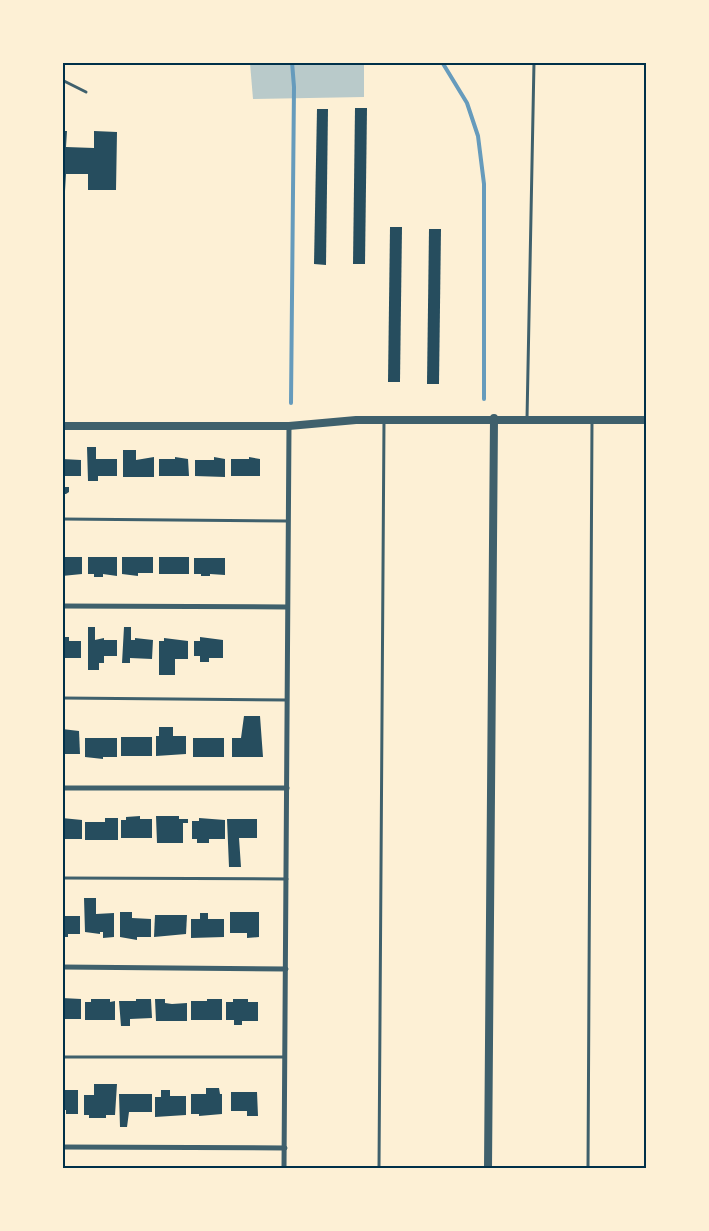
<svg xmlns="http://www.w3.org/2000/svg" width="709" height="1231" viewBox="0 0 709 1231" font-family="'Open Sans',sans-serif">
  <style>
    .green { fill: #b9caca }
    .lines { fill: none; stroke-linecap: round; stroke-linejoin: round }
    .stream { stroke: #669bbc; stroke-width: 4 }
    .building { fill: #264d5e }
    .service { stroke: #3f606c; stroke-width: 3 }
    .minor { stroke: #3f606c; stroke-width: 5 }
    .tertiary { stroke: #3f606c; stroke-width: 8 }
    .neatline { fill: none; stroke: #003049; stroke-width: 2 }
  </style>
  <rect width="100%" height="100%" fill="#fdf0d5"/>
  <!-- green -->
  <path class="green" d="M250,63H364V97L253,99Z"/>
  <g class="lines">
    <!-- stream -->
    <g class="stream">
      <path d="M442,62L467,103L478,136L484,184V399"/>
      <path d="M291,403L294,87L292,62"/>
    </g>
  </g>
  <!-- building -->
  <g class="building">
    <path d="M355,108H367L365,264H353Z"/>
    <path d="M317,109H328L326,265L314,264Z"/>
    <path d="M62,131H67L66,147L94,148V131L117,132L116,190H88V174H66L65,191H62Z"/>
    <path d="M390,227H402L400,382H388Z"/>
    <path d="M429,229H441L439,384H427Z"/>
    <path d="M87,447H96V459H117V476H98V481H88Z"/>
    <path d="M123,450H136V460L154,457V477H123Z"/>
    <path d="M175,457L188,459L189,476H159V459H175Z"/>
    <path d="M214,457L225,459V477L195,476V460H214Z"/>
    <path d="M249,457L260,459V476H231V459H249Z"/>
    <path d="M62,459L81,460V476H65V487H69V492L66,494H62Z"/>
    <path d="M62,557H82V574L62,576Z"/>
    <path d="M88,557H117V576L103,574V577H94V574H88Z"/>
    <path d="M122,557H153V573H138V576L122,574Z"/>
    <rect x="159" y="557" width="30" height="17"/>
    <path d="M194,558H225V575L210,574V576H201V574H194Z"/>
    <path d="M88,627H95V640L104,638V640H117V656H104V663H99V670H88Z"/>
    <path d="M124,627H131V640H135V638L153,640L152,659L130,658V663H122Z"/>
    <path d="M62,637H69V641H81V658H62Z"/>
    <path d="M200,637L223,640V658H209V662H200V656H194V641H200Z"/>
    <path d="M164,638L188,641V659H175V675H159V641H164Z"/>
    <path d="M244,716H260L263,757H232V738H241Z"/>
    <path d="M159,727H173V736H186V754L156,756V736H159Z"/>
    <path d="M62,729L79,731L80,754H62Z"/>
    <rect x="121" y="737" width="31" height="19"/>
    <path d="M85,738H117V757H103V759L85,757Z"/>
    <rect x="193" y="738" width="31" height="19"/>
    <path d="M140,816V819H152V838H121V820H126V817Z"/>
    <path d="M156,816H179V819H188V823H183V843H157Z"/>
    <path d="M62,818L82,820V839H62Z"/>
    <path d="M105,818H118V840H85V822H105Z"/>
    <path d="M199,818L225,820V839H209V843H197V839H192V821H199Z"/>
    <path d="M227,819H257V838H239L241,867H229Z"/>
    <path d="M84,898H96V914L114,913V937L103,938V932H100V934L85,932Z"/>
    <path d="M120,912H132V918L151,919V937H137V940L120,937Z"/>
    <path d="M230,912H259V937L247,938V933H230Z"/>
    <path d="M200,913H208V919H224V937L191,938V919H200Z"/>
    <path d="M155,915H187L186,934L154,937Z"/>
    <path d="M62,916H80V934H68V937H62Z"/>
    <path d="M62,998L81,999V1019H62Z"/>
    <path d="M91,999H110V1002L115,1001V1020H85V1002H91Z"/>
    <path d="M136,999H151L152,1018L130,1019V1026H121L119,1001H136Z"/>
    <path d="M155,999H165V1003L172,1004L187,1003V1021H156Z"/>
    <path d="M207,999H222V1020H191V1001H207Z"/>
    <path d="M233,999H248V1002H258V1021H242V1025H234V1020H226V1002H233Z"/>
    <path d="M94,1084H117L115,1115H106V1118H89V1115H84V1095H94Z"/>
    <path d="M206,1088H219L220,1094H222V1114L199,1116V1114H191V1094H206Z"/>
    <path d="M62,1090H78V1114H66V1110H62Z"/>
    <path d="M161,1090H170V1096H186V1115L155,1117V1097H161Z"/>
    <path d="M231,1092H257L258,1116H247V1111H231Z"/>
    <path d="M119,1094H152V1112H129L127,1127H120Z"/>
  </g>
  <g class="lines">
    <!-- service -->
    <g class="service">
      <path d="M62,80L86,92"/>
      <path d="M527,419L534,62"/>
      <path d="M62,519L288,521"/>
      <path d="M62,698L287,700"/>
      <path d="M62,878L287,879"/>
      <path d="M62,1057H284"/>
      <path d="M379,1168L384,420"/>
      <path d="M588,1168L592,420"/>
    </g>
    <!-- minor -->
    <g class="minor">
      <path d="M62,606L287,607"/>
      <path d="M62,788H287"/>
      <path d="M62,967L286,969"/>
      <path d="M62,1147L285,1148"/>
      <path d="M284,1168L289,426"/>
    </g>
    <!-- tertiary -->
    <g class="tertiary">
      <path d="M62,426H289L356,420H646"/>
      <path d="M488,1168L494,418"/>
    </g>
  </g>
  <!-- border -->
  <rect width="709" height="1231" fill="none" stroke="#fdf0d5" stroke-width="128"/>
  <rect x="64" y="64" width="581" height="1103" class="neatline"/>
</svg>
